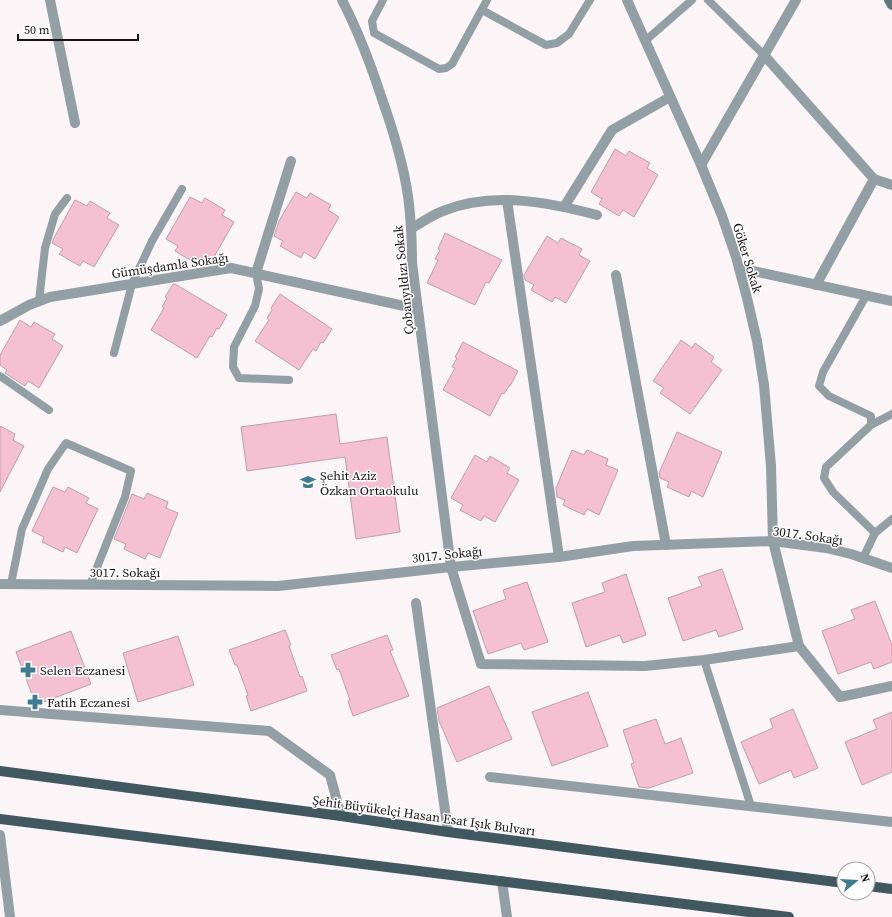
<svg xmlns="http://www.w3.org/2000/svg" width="892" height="917" viewBox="0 0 892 917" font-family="'Source Serif 4',serif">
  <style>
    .building { fill: #f5c0d1; stroke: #bd9fa8 }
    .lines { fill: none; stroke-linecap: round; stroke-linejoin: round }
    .lane { stroke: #929fa5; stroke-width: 8 }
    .street { stroke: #929fa5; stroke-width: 10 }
    .secondary { stroke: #62767d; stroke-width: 10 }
    .primary { stroke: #415861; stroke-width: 10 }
    .labels { text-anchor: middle; stroke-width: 3; stroke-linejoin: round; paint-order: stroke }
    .street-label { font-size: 13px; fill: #1c1215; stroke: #fff }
    .poi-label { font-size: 13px; fill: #1c1215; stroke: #fff; text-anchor: start }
  </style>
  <rect width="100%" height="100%" fill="#fbf5f7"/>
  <!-- building -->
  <g class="building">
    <path d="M615,149L626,156L629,151L650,163L647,168L658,175L634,217L623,210L619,216L599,204L602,199L591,192Z"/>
    <path d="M296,192L307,198L310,193L331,205L328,210L339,217L315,259L304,252L301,258L280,246L283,241L274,236L279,221Z"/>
    <path d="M190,197L202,203L205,198L225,210L222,215L234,222L210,264L198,258L195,263L175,251L178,246L166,239Z"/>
    <path d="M75,200L87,206L90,201L110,213L107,218L119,225L94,267L83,261L80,266L59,254L63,249L52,243L54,238Z"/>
    <path d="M445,233L502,260L489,283L486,282L475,305L427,283L438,260L435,259L440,250L438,249Z"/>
    <path d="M547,236L558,243L561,238L582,249L579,255L590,261L566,303L555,297L552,302L531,290L534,285L525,280L524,275Z"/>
    <path d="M173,284H175L227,315L219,329L217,328L212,337L210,336L197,358L151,330L164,308L162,307L167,298L165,297Z"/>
    <path d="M280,294L332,329L323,343L321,342L316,351L313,349L299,370L255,341L269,320L267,318L272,310L271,308Z"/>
    <path d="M20,320L31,327L34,322L55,334L52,339L63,346L39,388L28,381L25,386L5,373L7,370L0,365V355Z"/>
    <path d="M681,340L692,348L695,343L714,357L711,362L722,370L690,414L660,393L664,388L653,381Z"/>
    <path d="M463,342L518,371L510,386H509L504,394L502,393L490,416L443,390L455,368L452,367L457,358L455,357Z"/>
    <path d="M336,414L340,444L387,437L400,532L356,539L345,457L247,471L241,427Z"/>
    <path d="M0,426L15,434L13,440L24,446L0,492Z"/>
    <path d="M677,432L722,452L703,497L691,491L689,497L667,487L669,482L660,478L659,473Z"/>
    <path d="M572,450L584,455L587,450L608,459L606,465L618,470L599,515L587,509L584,515L563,505L565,500L557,497L556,488Z"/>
    <path d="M475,455L487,462L490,456L510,468L507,473L519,480L495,522L484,516L481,521L460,510L463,505L451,498Z"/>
    <path d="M53,487L65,492L68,487L89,498L86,503L98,509L77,553L65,547L63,552L42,542L44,537L32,531Z"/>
    <path d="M147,493L168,502L166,508L178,513L160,558L148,553L145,559L124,549L126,544L114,539L132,494L144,499Z"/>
    <path d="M722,569L743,629L719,637L716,630L683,641L668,598L702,586L698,577Z"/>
    <path d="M626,574L646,635L623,643L620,635L586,647L572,603L605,592L602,583Z"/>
    <path d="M527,582L548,642L524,650L521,643L488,654L473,611L506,599L503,590Z"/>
    <path d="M875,601L892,645V662L874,669L871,662L838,674L822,631L855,619L851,610Z"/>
    <path d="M285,630L291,645L289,646L300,677L302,676L307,691L251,711L246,696L248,695L237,665H235L229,650Z"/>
    <path d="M71,631L91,684L36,705L16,652Z"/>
    <path d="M387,635L393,650L390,651L409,696L353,716L348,701L350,700L339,669L337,670L331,655Z"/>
    <path d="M178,636L194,685L138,702L123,653Z"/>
    <path d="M489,686L512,739L457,762L439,721L437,708Z"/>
    <path d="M588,692L608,746L552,766L532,712Z"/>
    <path d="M793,709L818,768L794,778L791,770L759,784L741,742L773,728L770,719Z"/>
    <path d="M892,712V772L862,785L845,742L877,729L873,720Z"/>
    <path d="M656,719L665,744L681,738L693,773L649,788L639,787L631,764L634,763L623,730Z"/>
  </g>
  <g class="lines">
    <!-- lane -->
    <g class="lane">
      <path d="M383,0L372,21L374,33L439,69L446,68L452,64L487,0"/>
      <path d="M708,0L764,55"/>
      <path d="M482,10L546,45L557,43L569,34L590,0"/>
      <path d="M645,41L692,0"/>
      <path d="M256,273L259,289L255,306L234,347L233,367L239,378L289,380"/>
      <path d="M866,296L823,372L819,386L829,396L871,416V425L826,467L824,478L833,492L875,533"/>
      <path d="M39,301L45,248L55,214L67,198"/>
      <path d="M114,353L132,284L152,241L182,189"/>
      <path d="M0,376L49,410"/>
      <path d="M871,425L892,414"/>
      <path d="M863,558L875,533L892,519"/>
      <path d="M11,584L22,529L48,469L66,443L131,471L125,497L90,585"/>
      <path d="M704,660L751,806"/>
    </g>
    <!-- street -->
    <g class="street">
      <path d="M50,0L75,123"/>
      <path d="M342,0C358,31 371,65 382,99C393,130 403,162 408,196C411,218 412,240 412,263L451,567L481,664L645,666L704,660L799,646"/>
      <path d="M627,0L701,165L722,216L736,257L747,298L757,341L764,385L771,466L773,541L799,646L840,697L892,686"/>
      <path d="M764,55L874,179L816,285"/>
      <path d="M701,165L796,0"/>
      <path d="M874,179L892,185"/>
      <path d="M507,200L559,557"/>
      <path d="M564,207L612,130L670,97"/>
      <path d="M411,229C422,222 432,215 443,211C492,191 548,202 597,215"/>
      <path d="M739,268L892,301"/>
      <path d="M256,273L291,161"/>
      <path d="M616,275L666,545"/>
      <path d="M0,321L29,305L50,297L231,268L418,309"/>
      <path d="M0,584L278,586L451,567L559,557L633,546L773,541L826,548L851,554L892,568"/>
      <path d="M416,603L448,832"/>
      <path d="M0,710L269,731L330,775L341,816"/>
      <path d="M490,777L892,822"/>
      <path d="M0,835L10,917"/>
      <path d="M502,881L507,917"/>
    </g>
    <!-- secondary -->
    <path class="secondary" d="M889,0L892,5"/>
    <!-- primary -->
    <g class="primary">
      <path d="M0,771L341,816L448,832L844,883"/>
      <path d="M0,819L789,917"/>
      <path d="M868,886L892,889"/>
    </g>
  </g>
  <!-- icons -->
  <defs>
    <symbol id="school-bare" viewBox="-9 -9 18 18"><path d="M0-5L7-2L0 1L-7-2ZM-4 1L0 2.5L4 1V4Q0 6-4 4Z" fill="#3e7c92" stroke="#fff" stroke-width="2.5" paint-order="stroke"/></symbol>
    <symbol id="pharmacy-bare" viewBox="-9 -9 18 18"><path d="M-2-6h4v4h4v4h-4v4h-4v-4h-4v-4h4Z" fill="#3e7c92" stroke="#fff" stroke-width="2.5" paint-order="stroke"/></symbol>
  </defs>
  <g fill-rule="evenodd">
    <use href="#school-bare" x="297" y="471" width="22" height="22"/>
    <use href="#pharmacy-bare" x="17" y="659" width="22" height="22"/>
    <use href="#pharmacy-bare" x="24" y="691" width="22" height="22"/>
  </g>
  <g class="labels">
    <!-- street labels -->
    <g class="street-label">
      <text transform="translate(748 258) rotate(73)" y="5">Göker Sokak</text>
      <text transform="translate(170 265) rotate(-8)" y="5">Gümüşdamla Sokağı</text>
      <text transform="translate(403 280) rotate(-96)" y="5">Çobanyıldızı Sokak</text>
      <text transform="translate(808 535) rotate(8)" y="5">3017. Sokağı</text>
      <text transform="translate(447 554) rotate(-6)" y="5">3017. Sokağı</text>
      <text x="125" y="577">3017. Sokağı</text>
      <text transform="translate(424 815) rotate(8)" y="5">Şehit Büyükelçi Hasan Esat Işık Bulvarı</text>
    </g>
    <!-- poi labels -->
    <g class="poi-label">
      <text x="320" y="480">Şehit Aziz<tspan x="320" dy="15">Özkan Ortaokulu</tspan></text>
      <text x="40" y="675">Selen Eczanesi</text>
      <text x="47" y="707">Fatih Eczanesi</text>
    </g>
  </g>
  <!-- north arrow -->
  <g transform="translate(856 881) rotate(72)"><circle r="19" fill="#ffffff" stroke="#a4a0a1"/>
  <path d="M0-3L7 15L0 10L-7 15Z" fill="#3e7c92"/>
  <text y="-6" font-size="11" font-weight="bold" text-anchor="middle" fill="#1c1215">N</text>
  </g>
  <!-- scale -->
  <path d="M18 34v6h120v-6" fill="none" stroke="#1c1215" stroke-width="2"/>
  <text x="24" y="34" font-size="12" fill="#1c1215" stroke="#ffffff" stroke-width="3" paint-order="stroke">50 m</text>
</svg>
